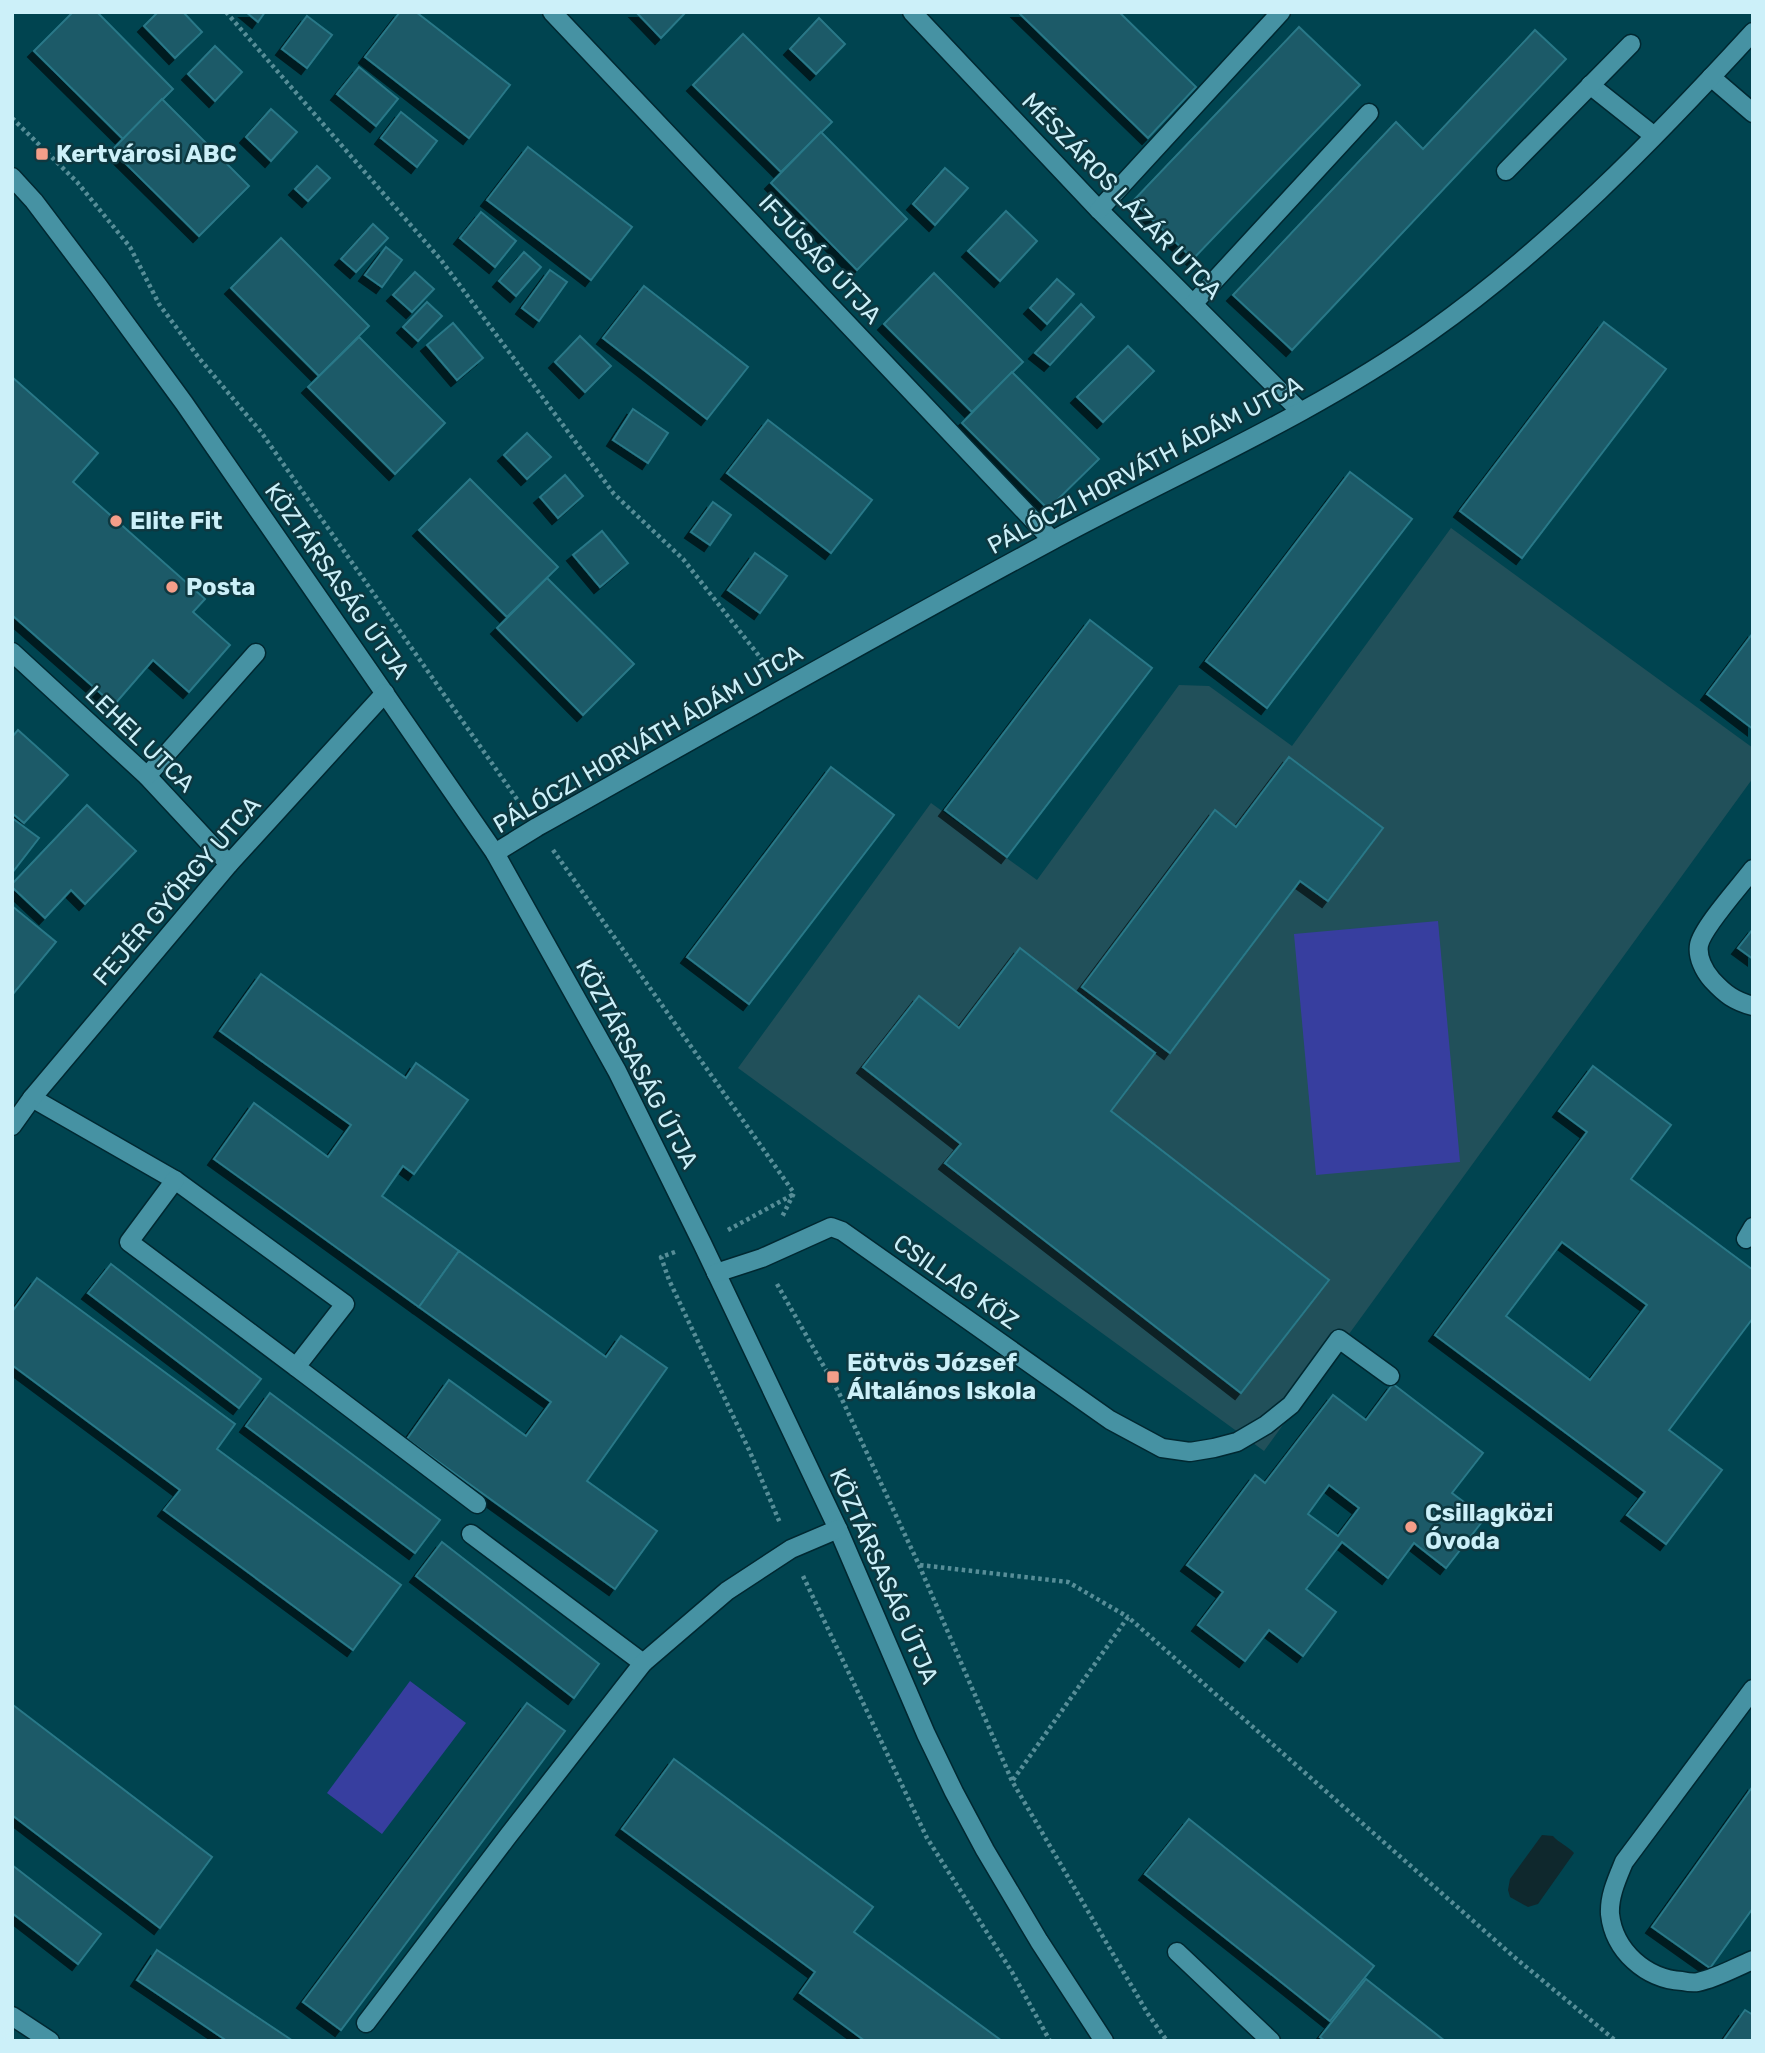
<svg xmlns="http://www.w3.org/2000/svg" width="1765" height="2053" viewBox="0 0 1765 2053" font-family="Rubik,sans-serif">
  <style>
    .built { fill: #21505a }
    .green { fill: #373e9f }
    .water { fill: #0f282d }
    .building { fill: #1b5a67; stroke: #297888; stroke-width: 2; fill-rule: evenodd; filter: url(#shadow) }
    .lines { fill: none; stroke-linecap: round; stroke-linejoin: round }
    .minor-casing { stroke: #002831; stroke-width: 21 }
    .path { stroke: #578e98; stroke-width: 4.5; stroke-dasharray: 3.5 3.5; stroke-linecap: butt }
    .minor { stroke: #4692a3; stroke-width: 18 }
    .poi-dot { fill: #f49e89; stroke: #0e3840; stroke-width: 2.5 }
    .labels { text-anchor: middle; stroke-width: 5; stroke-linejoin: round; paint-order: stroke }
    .poi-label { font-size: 24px; font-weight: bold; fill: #ccf0f9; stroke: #0e3840; text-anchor: start }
    .street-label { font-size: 24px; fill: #ccf0f9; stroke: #0e3840 }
  </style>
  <defs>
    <filter id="shadow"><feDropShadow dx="-6" dy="6" stdDeviation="0" flood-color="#0009"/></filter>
  </defs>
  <rect width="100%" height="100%" fill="#004450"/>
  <!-- built -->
  <path class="built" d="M1451,528L1753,748V778L1264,1451L738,1068L931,803L1037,880L1179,685L1209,686L1292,746Z"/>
  <!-- green -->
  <g class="green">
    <path d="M1438,921L1460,1162L1316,1175L1294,934Z"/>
    <path d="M410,1681L466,1723L382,1834L327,1793Z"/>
  </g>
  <!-- water -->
  <path class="water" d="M1542,1835L1553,1836C1559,1843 1568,1846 1574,1853L1538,1904L1528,1907L1510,1897L1508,1890L1510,1879Z"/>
  <!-- building -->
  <g class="building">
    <path d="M73,12H97L173,89L123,139L34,51Z"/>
    <path d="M158,12H183L202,32L175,58L144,26Z"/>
    <path d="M246,12H265L258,22Z"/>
    <path d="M400,12H416L510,85L469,138L365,57Z"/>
    <path d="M636,12H686L661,38Z"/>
    <path d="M1018,12H1119L1196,87L1148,138Z"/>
    <path d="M307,16L332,35L307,68L282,49Z"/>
    <path d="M819,18L845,44L816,74L790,49Z"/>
    <path d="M1299,27L1360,85L1193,259L1133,201Z"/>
    <path d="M1535,30L1566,59L1292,350L1233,295L1396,122L1423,149Z"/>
    <path d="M743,34L832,122L781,172L693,85Z"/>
    <path d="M215,46L242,72L215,101L188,74Z"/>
    <path d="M359,67L398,99L376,126L337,94Z"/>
    <path d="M162,99L249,186L199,236L112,150Z"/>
    <path d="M271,109L297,132L271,161L246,137Z"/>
    <path d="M401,112L437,141L417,167L381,138Z"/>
    <path d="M821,132L907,219L857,270L771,183Z"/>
    <path d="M528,147L632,227L591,280L487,200Z"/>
    <path d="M317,166L330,178L308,201L295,189Z"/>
    <path d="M945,168L968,188L935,225L913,204Z"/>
    <path d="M1006,211L1037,241L1000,281L968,251Z"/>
    <path d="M481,212L516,241L495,267L460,238Z"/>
    <path d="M373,224L388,238L356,272L341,259Z"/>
    <path d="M281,238L369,326L319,376L231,288Z"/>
    <path d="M386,247L402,260L382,287L365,275Z"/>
    <path d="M524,252L541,267L516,296L499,281Z"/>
    <path d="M550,270L567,282L539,321L522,308Z"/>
    <path d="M415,272L434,289L412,312L393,295Z"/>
    <path d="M934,273L1023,362L972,412L884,324Z"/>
    <path d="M1057,279L1074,294L1047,324L1030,308Z"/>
    <path d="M644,286L748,367L707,419L603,338Z"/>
    <path d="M427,302L442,316L418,341L403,327Z"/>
    <path d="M1081,304L1094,317L1050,365L1035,353Z"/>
    <path d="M1604,322L1666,369L1522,558L1460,511Z"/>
    <path d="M453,323L483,358L457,380L427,345Z"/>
    <path d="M580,336L611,366L585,392L555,362Z"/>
    <path d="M359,337L445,423L395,474L308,387Z"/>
    <path d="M1128,346L1154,371L1103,422L1077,397Z"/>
    <path d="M1012,372L1099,459L1048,509L962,423Z"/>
    <path d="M12,377L98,453L73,482L205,599L193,612L230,645L189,692L153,660L114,705L12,615Z"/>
    <path d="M633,409L668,433L648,463L613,440Z"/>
    <path d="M768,420L872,500L831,553L727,473Z"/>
    <path d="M527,433L551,457L527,479L504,455Z"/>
    <path d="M1350,472L1412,519L1267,708L1206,661Z"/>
    <path d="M565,475L583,496L558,518L540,497Z"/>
    <path d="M470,479L558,567L507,617L419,530Z"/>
    <path d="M713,502L731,515L710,545L691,532Z"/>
    <path d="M602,531L628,563L600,587L573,555Z"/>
    <path d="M755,553L787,576L760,613L728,590Z"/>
    <path d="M547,578L634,664L583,715L497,628Z"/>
    <path d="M1090,620L1152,668L1007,857L945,810Z"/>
    <path d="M1753,633V729L1707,694Z"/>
    <path d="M18,730L68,775L24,823L12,813V737Z"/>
    <path d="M1289,757L1383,828L1328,901L1300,881L1170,1053L1082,987L1215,810L1236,827Z"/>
    <path d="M831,767L894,815L749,1004L687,957Z"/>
    <path d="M87,805L136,851L85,904L71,890L45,918L12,887V884Z"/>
    <path d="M12,818L39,838L12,873Z"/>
    <path d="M12,906L56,942L13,994H12Z"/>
    <path d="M1753,929V959L1738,948Z"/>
    <path d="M1020,948L1155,1053L1111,1111L1329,1280L1241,1393L945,1163L961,1144L863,1067L919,996L959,1028Z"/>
    <path d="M261,974L406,1078L416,1063L468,1100L414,1174L403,1166L382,1196L459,1251L419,1307L214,1159L254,1103L328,1157L351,1125L220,1031Z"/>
    <path d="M1593,1066L1671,1125L1631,1179L1753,1270V1318L1669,1430L1722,1470L1666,1544L1627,1515L1645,1492L1435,1335L1587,1132L1559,1111ZM1562,1242L1647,1305L1590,1380L1506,1316Z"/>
    <path d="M459,1251L606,1357L621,1336L667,1368L587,1481L657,1531L615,1589L407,1439L449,1380L526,1436L551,1402L419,1307Z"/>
    <path d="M111,1264L261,1379L239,1408L88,1293Z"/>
    <path d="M37,1278L235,1424L217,1449L401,1585L353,1650L164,1510L180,1490L12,1365V1312Z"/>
    <path d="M1393,1384L1483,1453L1452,1493L1485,1518L1446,1568L1414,1543L1388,1578L1342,1542L1306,1589L1336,1612L1303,1656L1269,1630L1245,1661L1198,1625L1223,1592L1187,1565L1255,1475L1265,1483L1333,1395L1366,1420ZM1329,1485L1359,1508L1338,1536L1308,1514Z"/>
    <path d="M270,1393L440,1520L415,1553L246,1426Z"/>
    <path d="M442,1542L599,1664L574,1698L416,1576Z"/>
    <path d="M527,1703L565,1731L341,2030L303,2002Z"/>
    <path d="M13,1705L212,1857L160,1928L12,1815Z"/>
    <path d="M674,1759L873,1907L854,1932L1002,2041H865L800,1993L815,1972L622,1829Z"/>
    <path d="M1753,1786V1908L1710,1968L1652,1927Z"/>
    <path d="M1189,1819L1374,1966L1330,2021L1145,1874Z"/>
    <path d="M12,1865L101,1934L78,1964L12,1913Z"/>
    <path d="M157,1950L293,2041H227L137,1980Z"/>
    <path d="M1366,1979L1445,2041H1325L1320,2037Z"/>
    <path d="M1745,2010L1753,2015V2041H1723Z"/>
  </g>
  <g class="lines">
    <defs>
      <g id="minor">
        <path d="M552,12L1052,540"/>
        <path d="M912,12L1099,210L1300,411"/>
        <path d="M1711,77L1753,113"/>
        <path d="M1590,85L1653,135"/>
        <path d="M1506,171L1631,44"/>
        <path d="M12,177L34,201L99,287L184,403L495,853L617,1071L702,1243L838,1529L926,1734L954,1792L985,1850L1039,1941L1104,2041"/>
        <path d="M1099,210L1281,12"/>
        <path d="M1193,304L1369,113"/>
        <path d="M12,652L147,776L229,864"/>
        <path d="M147,776L256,653"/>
        <path d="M495,853L537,827C708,731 878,634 1051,541C1177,473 1313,415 1430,332C1550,247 1654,140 1753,32"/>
        <path d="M1753,869C1741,885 1702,928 1699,945C1697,957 1704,971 1712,980C1725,994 1734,1001 1753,1006"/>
        <path d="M32,1098L175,1180L345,1304L296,1367L477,1504"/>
        <path d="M12,1126L32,1098L229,864L385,693"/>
        <path d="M175,1180L129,1242L296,1367"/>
        <path d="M1746,1239L1753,1227"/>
        <path d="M716,1273L762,1258L831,1227L842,1231L1110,1420L1162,1448L1190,1452L1214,1448L1237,1442L1266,1425L1291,1405L1339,1339L1390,1376"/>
        <path d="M471,1534L643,1663"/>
        <path d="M1753,1689L1624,1862C1617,1879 1609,1896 1610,1914C1614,1951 1646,1979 1682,1981C1687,1982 1693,1983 1698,1982C1717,1978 1736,1967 1753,1960"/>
        <path d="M1177,1952L1271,2041"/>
        <path d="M12,2016L50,2041"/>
        <path d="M366,2023L508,1836L643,1663L727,1591L791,1549L838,1529"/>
      </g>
    </defs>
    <!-- minor casing -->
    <use href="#minor" class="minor-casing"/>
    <!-- path -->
    <g class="path">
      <path d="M226,12L441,260L614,494L683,559L767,666"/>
      <path d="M12,118L77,182L130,247L159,304L199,358L261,432L521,805"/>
      <path d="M553,850L794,1193L782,1217"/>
      <path d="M728,1230L794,1194"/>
      <path d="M675,1252L661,1257L669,1280L750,1452L780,1523"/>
      <path d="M777,1284L839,1393L919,1565L1012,1781L1148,2014L1167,2041"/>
      <path d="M920,1565L1068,1582L1128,1617"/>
      <path d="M803,1576L927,1838L1012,1972L1050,2041"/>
      <path d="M1013,1780L1128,1617L1513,1956L1616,2041"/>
    </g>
    <!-- minor -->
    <use href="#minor" class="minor"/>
  </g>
  <!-- markers -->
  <g class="poi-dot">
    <rect x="35" y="147" width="14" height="14" rx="3.5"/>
    <circle cx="116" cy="521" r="7"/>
    <circle cx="172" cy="587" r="7"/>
    <rect x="826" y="1370" width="14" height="14" rx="3.5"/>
    <circle cx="1411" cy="1527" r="7"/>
  </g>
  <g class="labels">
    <!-- poi labels -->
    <g class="poi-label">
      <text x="56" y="162">Kertvárosi ABC</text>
      <text x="130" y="529">Elite Fit</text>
      <text x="186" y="595">Posta</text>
      <text x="847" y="1371">Eötvös József<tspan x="847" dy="28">Általános Iskola</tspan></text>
      <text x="1425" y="1521">Csillagközi<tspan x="1425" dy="28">Óvoda</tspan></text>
    </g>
    <!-- street labels -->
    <g class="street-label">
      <text transform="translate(1122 196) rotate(46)" y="8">MÉSZÁROS LÁZÁR UTCA</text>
      <text transform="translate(820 259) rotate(47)" y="8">IFJÚSÁG ÚTJA</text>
      <text transform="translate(1145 465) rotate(-28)" y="8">PÁLÓCZI HORVÁTH ÁDÁM UTCA</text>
      <text transform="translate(337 581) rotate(55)" y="8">KÖZTÁRSASÁG ÚTJA</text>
      <text transform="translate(140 739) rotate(44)" y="8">LEHEL UTCA</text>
      <text transform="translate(648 739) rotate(-30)" y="8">PÁLÓCZI HORVÁTH ÁDÁM UTCA</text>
      <text transform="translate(177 891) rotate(-49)" y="8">FEJÉR GYÖRGY UTCA</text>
      <text transform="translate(637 1064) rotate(62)" y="8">KÖZTÁRSASÁG ÚTJA</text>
      <text transform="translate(956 1282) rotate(35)" y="8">CSILLAG KÖZ</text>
      <text transform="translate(884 1576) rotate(66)" y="8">KÖZTÁRSASÁG ÚTJA</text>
    </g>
  </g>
  <!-- border -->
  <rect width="1765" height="2053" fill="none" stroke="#ccf0f9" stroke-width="28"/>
</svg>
